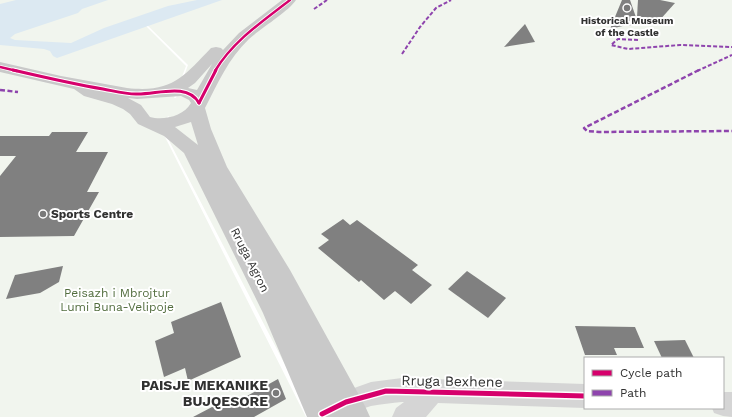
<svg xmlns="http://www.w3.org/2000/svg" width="732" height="417" viewBox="0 0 732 417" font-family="'Work Sans',sans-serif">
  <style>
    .green { fill: #f1f5ee; fill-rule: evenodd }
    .water { fill: #dce9f2 }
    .building { fill: #808080 }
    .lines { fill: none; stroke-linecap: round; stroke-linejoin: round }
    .minor { fill: #d5d5d5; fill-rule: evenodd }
    .primary { fill: #c9c9c9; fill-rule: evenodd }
    .quiet-far1 { stroke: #8e44ad; stroke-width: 2; stroke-dasharray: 4 2; stroke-linecap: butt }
    .quiet { stroke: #8e44ad; stroke-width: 2.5; stroke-dasharray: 5 2.5; stroke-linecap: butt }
    .cycleway-far2-casing { stroke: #fff; stroke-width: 4 }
    .cycleway-far1-casing { stroke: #fff; stroke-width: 5 }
    .cycleway-casing { stroke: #fff; stroke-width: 8 }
    .cycleway-far2 { stroke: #d6006c; stroke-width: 2.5 }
    .cycleway-far1 { stroke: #d6006c; stroke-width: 3 }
    .cycleway { stroke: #d6006c; stroke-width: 5 }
    .poi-dot { fill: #797979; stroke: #fff; stroke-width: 1.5 }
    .labels { text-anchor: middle; stroke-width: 4; stroke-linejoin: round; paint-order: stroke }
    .far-poi-label { font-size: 10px; font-weight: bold; fill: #313131; stroke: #fff }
    .poi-label { font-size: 12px; font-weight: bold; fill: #313131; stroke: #fff; text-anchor: start }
    .street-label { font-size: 12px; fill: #313131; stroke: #fff }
    .park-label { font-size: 12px; fill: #526d3e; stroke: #fff }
    .near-street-label { font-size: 14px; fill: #313131; stroke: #fff }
    .near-poi-label { font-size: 14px; font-weight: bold; fill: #313131; stroke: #fff; text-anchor: end }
  </style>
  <rect width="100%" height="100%" fill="#fff"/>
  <!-- green -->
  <path class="green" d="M0,0H732V417H312L165,133L169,116L167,117L162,131L306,417H0ZM145,25H147L188,65L176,98H174L186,66ZM585,358H723V408H585Z"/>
  <!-- water -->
  <path class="water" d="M16,0H108L82,9L78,13L15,34L10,38L15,40L71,43L104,28L168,6L197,0H222L57,58L53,56L50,51L44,49L0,45V4Z"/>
  <!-- building -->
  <g class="building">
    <path d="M622,0H630L639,26L627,25L610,29Z"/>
    <path d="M638,0H660L675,3L658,22L637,17Z"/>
    <path d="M525,24L535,42L504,47Z"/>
    <path d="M52,132H88L76,152H108L87,192H99L74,236L0,237V176L16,156H0V136H49Z"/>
    <path d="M343,219L350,225L357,220L418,265L412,270L432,285L411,304L395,291L384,300L361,280L359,282L318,248L329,240L321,234Z"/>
    <path d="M63,266L59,282L40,293L6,299L15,275Z"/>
    <path d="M467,271L506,298L488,318L448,289Z"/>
    <path d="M221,302L241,357L188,381L185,368L164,377L155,341L174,333L171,322Z"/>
    <path d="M575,326L635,327L644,348H614L617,355H585Z"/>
    <path d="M685,340L694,358H662L654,341Z"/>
    <path d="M278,379L286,399L254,417H193L233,396L236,402Z"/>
  </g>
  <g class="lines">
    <!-- minor -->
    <g class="minor">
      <path d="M402,378L585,384V408L438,403L426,417H392L396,408L404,402H402C392,403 381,404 371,406C357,410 344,417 329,415L325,406L329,397L371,382Z"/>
      <path d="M723,392H732V417L723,416L714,413L712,408H723Z"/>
    </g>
    <!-- primary -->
    <path class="primary" d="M282,0H296C288,12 261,28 249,39C228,59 218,83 205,108L211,129L227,167L290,270L365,406L370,417H307L263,313L184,153L164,136L138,124L130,114L123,109L112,104L84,96L74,89L0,72V62L61,76L127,88C172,93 183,77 211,48L216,47L221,48L223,50L239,33ZM212,64L197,90L188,88L195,83ZM181,96L189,100L191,103C184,116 163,121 150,117L141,105L128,98L137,99ZM191,122L198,145L175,127Z"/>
    <!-- quiet-far1 -->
    <g class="quiet-far1">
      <path d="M314,9L327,0"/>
      <path d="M638,40L618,39L611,45L628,49L680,45L732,47"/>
      <path d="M402,54L420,27L436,8L451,0"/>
      <path d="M697,71L732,55"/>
    </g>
    <!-- quiet -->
    <g class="quiet">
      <path d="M699,70L584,128L587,131L599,132L732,131"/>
      <path d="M0,90L18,92"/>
    </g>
    <defs>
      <g id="cycleway-far2">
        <path d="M0,67L17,71"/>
        <path d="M215,71C233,41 263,21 290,0"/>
      </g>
      <g id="cycleway-far1">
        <path d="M13,70C43,77 73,84 103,89C114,91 125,94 136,94C156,95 187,82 199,103"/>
        <path d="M199,103L216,70"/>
      </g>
      <path id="cycleway" d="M322,414L346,402L386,391L585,396"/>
    </defs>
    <!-- cycleway-far2 casing -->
    <use href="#cycleway-far2" class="cycleway-far2-casing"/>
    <!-- cycleway-far1 casing -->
    <use href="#cycleway-far1" class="cycleway-far1-casing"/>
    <!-- cycleway casing -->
    <use href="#cycleway" class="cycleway-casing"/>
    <!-- cycleway-far2 -->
    <use href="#cycleway-far2" class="cycleway-far2"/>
    <!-- cycleway-far1 -->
    <use href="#cycleway-far1" class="cycleway-far1"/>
    <!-- cycleway -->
    <use href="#cycleway" class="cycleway"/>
  </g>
  <!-- markers -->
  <g class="poi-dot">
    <circle cx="627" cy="8" r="4"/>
    <circle cx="43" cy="214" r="4"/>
    <circle cx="276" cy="393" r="4"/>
  </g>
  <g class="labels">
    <!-- far-poi labels -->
    <g class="far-poi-label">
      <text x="627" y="24">Historical Museum<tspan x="627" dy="12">of the Castle</tspan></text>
    </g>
    <!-- poi labels -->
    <g class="poi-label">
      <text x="51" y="218">Sports Centre</text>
    </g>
    <!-- street labels -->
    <g class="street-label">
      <text transform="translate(250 260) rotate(63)" y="4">Rruga Agron</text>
    </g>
    <!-- park labels -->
    <g class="park-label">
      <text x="117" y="297">Peisazh i Mbrojtur<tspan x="117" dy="14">Lumi Buna-Velipoje</tspan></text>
    </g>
    <!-- near-street labels -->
    <g class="near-street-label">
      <text transform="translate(452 381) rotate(1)" y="5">Rruga Bexhene</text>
    </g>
    <!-- near-poi labels -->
    <g class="near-poi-label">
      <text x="268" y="390">PAISJE MEKANIKE<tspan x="268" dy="16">BUJQESORE</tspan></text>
    </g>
  </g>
  <!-- legend -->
  <rect x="584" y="357" width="140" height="52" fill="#ffffff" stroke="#adadad"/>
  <rect x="592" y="370" width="20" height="6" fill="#d6006c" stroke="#adadad"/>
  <text x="620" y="377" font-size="12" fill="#313131">Cycle path</text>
  <rect x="592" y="390" width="20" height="6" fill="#8e44ad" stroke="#adadad"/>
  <text x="620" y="397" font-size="12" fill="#313131">Path</text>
</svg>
